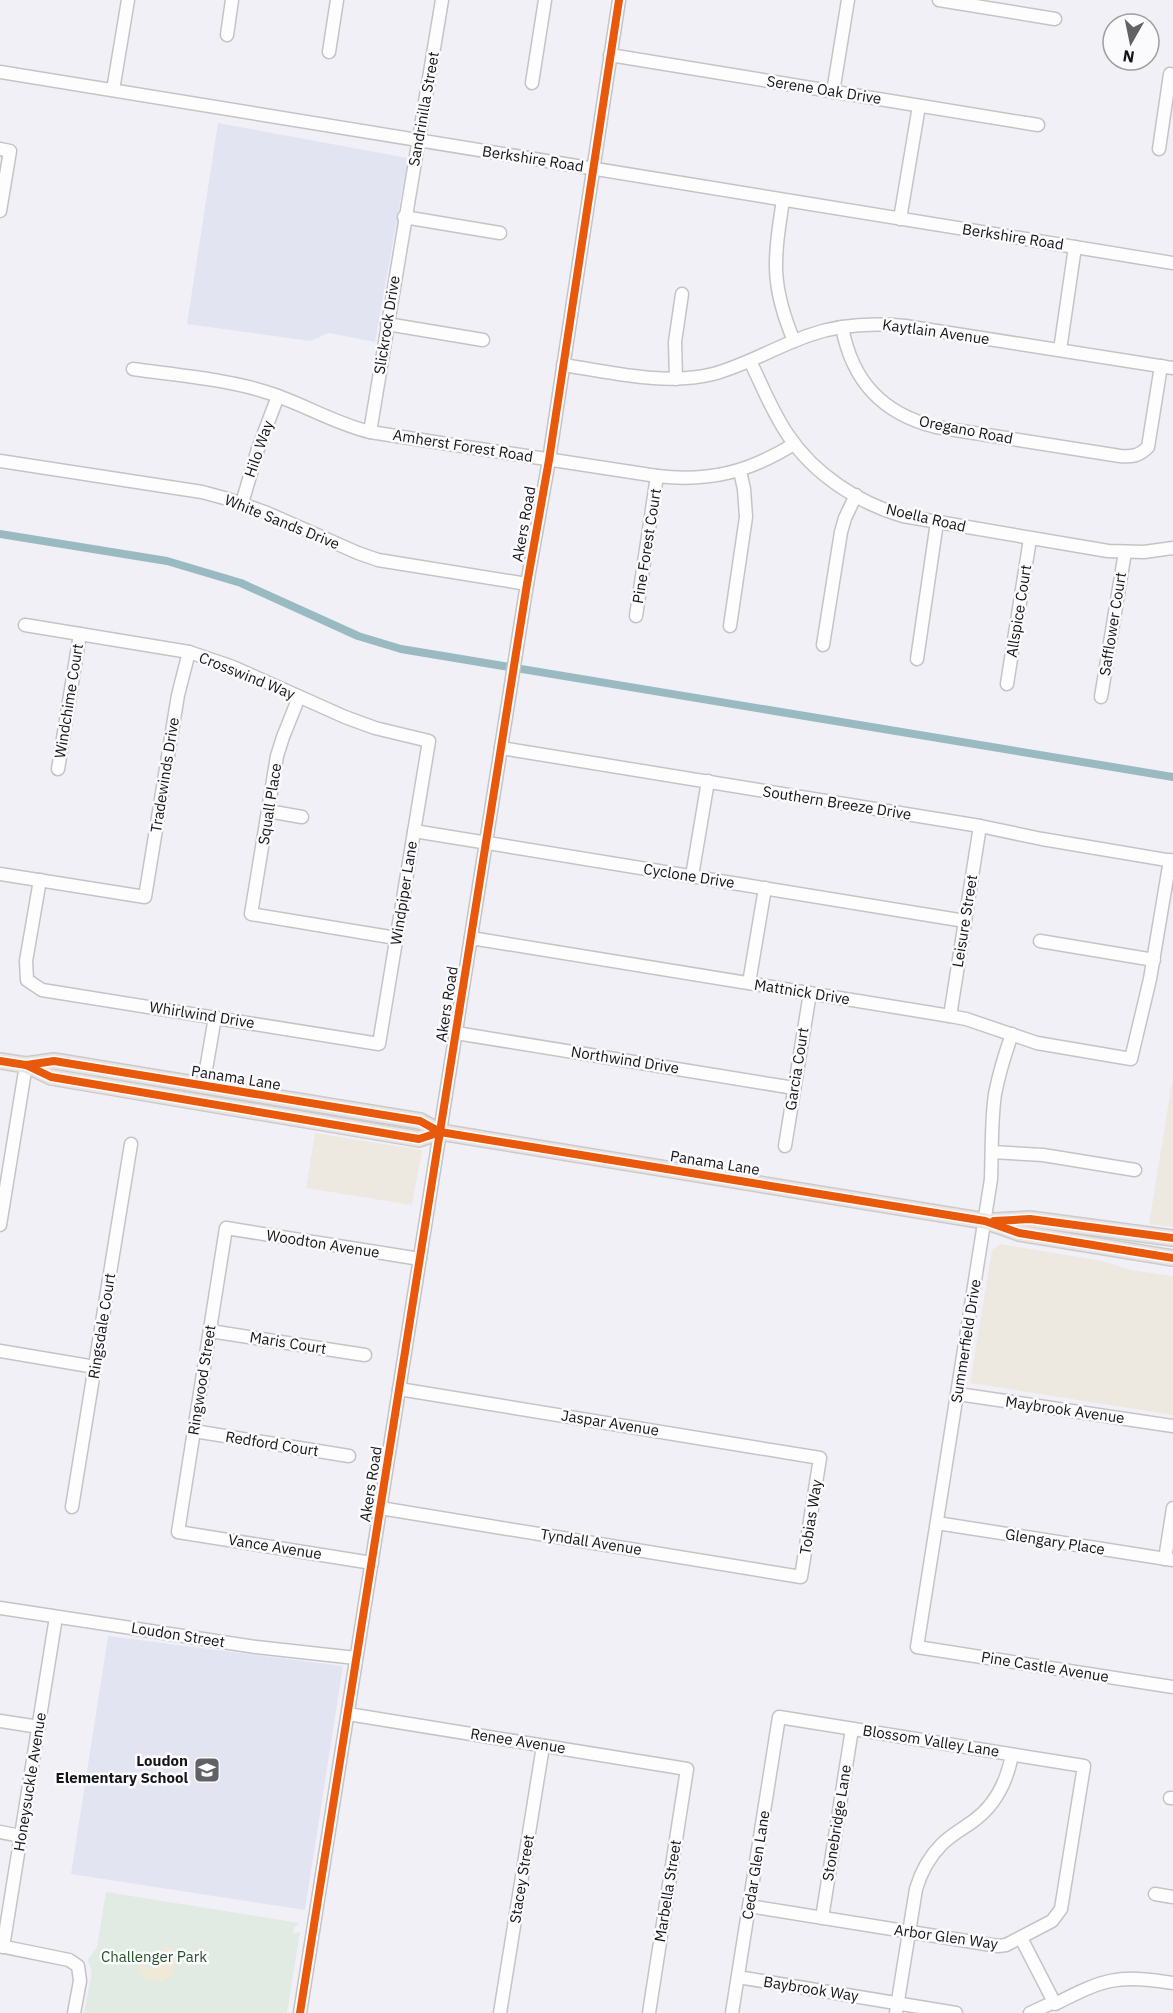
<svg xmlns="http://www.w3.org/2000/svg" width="1173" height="2013" viewBox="0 0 1173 2013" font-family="'IBM Plex Sans',sans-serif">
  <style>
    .commercial { fill: #eee9e0 }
    .built { fill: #e3e4f1 }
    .green { fill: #e1eae3 }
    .sand { fill: #efead8 }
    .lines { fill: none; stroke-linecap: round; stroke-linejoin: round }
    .canal { stroke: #9abac2; stroke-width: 8 }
    .minor-casing { stroke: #c4c4c8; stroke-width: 15 }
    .major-casing { stroke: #cbcbce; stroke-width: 18 }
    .minor { stroke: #fdfdfe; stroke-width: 12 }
    .major { stroke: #e9e4e2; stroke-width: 15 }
    .cycleway-casing { stroke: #fbfbfe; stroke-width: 11 }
    .cycleway { stroke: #e8590c; stroke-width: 8 }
    .labels { text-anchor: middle; stroke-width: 5; stroke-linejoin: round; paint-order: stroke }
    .street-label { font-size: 15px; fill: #151519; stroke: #fbfbfe }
    .poi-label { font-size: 15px; font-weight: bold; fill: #151519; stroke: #fbfbfe; text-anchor: end }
    .park-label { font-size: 15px; fill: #275027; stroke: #fbfbfe }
  </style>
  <rect width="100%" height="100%" fill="#f0f0f6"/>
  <!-- commercial -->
  <g class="commercial">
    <path d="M1173,1075V1227L1149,1224Z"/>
    <path d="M315,1133L422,1150L412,1205L306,1188Z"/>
    <path d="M1000,1244L1103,1261L1131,1270L1173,1276V1415L970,1383L992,1250Z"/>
  </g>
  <!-- built -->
  <g class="built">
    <path d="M218,123L408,158L375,342L329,333L310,341L187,324Z"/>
    <path d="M108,1636L343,1666L305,1910L71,1874Z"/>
  </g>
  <!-- green -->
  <path class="green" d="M106,1892L299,1923L294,1928L293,1934L300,1932L287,2013H84L92,1972L88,1960L97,1947Z"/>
  <!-- sand -->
  <path class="sand" d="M165,1947C182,1950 174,1964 172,1975L162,1982L144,1979L138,1970L140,1962C146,1969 152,1970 160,1966L164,1958L162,1948Z"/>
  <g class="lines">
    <!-- canal -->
    <path class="canal" d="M0,534L167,561L241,583L358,636L401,649L1173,777"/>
    <defs>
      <g id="minor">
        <path d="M939,0L1055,19"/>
        <path d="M227,35L232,0"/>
        <path d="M329,52L337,0"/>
        <path d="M610,55L1038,125"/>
        <path d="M0,72L1173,263"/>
        <path d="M532,83L545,0"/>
        <path d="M113,90L128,0"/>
        <path d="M833,92L848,0"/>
        <path d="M0,149L10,151L0,211"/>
        <path d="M1159,149L1170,74L1173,75"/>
        <path d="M783,200C774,259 770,284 794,341"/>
        <path d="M404,217L500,233"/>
        <path d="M900,219L919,106"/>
        <path d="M387,324L483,340"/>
        <path d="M842,327C852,381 882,414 936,427L1120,456C1132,457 1139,456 1148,447L1161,366"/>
        <path d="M1060,350L1075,247"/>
        <path d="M750,361C762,385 772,412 788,435C814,474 858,503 903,516L1108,551L1144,552L1173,548"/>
        <path d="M563,365C612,372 664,386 713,374C747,365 777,346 810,335C841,324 874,323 905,326L1173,368"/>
        <path d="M133,369C175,375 226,379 266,392C302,403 333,423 370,432L657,476C710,482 749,472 794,444"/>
        <path d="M676,379L675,342L682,294"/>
        <path d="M370,432L442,0"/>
        <path d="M0,461L202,492L228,499L267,513L358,553L378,560L527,584"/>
        <path d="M242,503L258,449L278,396"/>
        <path d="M636,616L657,476"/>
        <path d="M25,625L189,652L233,667L345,717L375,728L429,741L379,1044L42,990L27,980L26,961L40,880"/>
        <path d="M730,626L746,517L744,489L740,471"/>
        <path d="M823,645L841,532L845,518L856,495"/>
        <path d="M917,659L937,522"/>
        <path d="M1007,684L1030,539"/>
        <path d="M299,697L283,737L277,756L251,914L396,938"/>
        <path d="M1101,697L1125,552"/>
        <path d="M501,748L980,826L1042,839L1173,861"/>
        <path d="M58,769L80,634"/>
        <path d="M268,811L302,817"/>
        <path d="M414,831L965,921"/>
        <path d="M0,874L145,897L178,695L189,652"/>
        <path d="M692,876L708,781"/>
        <path d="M471,938L950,1016L966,1019L1037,1043L1131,1059L1150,979L1170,860"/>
        <path d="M1040,941L1154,960"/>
        <path d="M749,983L765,888"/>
        <path d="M950,1016L980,826"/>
        <path d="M456,1033L794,1088"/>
        <path d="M1012,1034C1005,1054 999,1073 995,1094C991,1122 992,1151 991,1179L917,1647L1173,1687"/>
        <path d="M203,1087L215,1017"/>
        <path d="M785,1146L810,993"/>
        <path d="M992,1152L1043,1155L1135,1170"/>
        <path d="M0,1225L26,1065"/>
        <path d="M210,1331L365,1355"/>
        <path d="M0,1351L95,1367"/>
        <path d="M958,1394L1173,1426"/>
        <path d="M194,1431L349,1456"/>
        <path d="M72,1507L131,1144"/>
        <path d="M380,1508L801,1577L820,1458L399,1389"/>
        <path d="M937,1523L1173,1560"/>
        <path d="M1165,1559L1173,1508"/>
        <path d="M372,1563L178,1532L226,1228L420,1259"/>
        <path d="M0,1608L256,1647L356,1658"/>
        <path d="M348,1714L687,1769L649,2013"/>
        <path d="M0,1721L39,1727"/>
        <path d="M1170,1798H1173"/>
        <path d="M0,1832L21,1836"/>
        <path d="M1155,1894L1173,1897"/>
        <path d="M822,1918L852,1729"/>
        <path d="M1021,1938L1054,2002"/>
        <path d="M0,1946L69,1960L78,1966L80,1981L74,2013"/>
        <path d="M3,1947L56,1617"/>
        <path d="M738,1977L956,2013"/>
        <path d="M300,2013L527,584L549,460L619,0"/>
        <path d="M500,2013L543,1746"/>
        <path d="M732,2013L779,1717L1084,1766L1061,1909L1052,1921L1006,1945L998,1946L749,1906"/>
        <path d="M896,2013L916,1889C921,1872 929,1857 942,1844C951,1835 962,1829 972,1822C995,1806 1007,1781 1012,1755"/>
        <path d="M1030,2013L1054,2002L1055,2004C1104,1979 1117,1974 1173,1983"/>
      </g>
      <g id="major">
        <path d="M0,1061L26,1065L51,1077L419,1139L440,1132"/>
        <path d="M26,1065L54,1061L420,1121L440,1132L985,1221L1019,1233L1173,1258"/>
        <path d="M994,1221L1030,1219L1173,1238"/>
      </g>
    </defs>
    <!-- minor casing -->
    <use href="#minor" class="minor-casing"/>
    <!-- major casing -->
    <use href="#major" class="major-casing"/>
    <!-- minor -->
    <use href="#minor" class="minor"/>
    <!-- major -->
    <use href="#major" class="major"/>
    <defs>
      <g id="cycleway">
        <path d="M0,1061L26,1065L51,1077L419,1139L440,1132"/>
        <path d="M26,1065L54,1061L420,1121L440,1132L985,1221L1019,1233L1173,1258"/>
        <path d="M994,1221L1030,1219L1173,1238"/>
        <path d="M300,2013L527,584L549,460L619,0"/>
      </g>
    </defs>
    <!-- cycleway casing -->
    <use href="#cycleway" class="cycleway-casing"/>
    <!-- cycleway -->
    <use href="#cycleway" class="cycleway"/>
  </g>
  <!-- icons -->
  <defs>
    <symbol id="school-square" viewBox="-11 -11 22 22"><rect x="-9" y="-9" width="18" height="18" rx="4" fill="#626266" stroke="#fbfbfe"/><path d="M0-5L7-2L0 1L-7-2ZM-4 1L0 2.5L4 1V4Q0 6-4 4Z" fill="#fff"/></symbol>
  </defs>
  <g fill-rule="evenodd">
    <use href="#school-square" x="192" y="1755" width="30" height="30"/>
  </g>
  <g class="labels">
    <!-- street labels -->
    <g class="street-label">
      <text transform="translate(824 90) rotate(9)" y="5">Serene Oak Drive</text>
      <text transform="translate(424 109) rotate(-80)" y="5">Sandrinilla Street</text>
      <text transform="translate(533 159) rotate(9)" y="5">Berkshire Road</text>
      <text transform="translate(1013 237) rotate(9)" y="5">Berkshire Road</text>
      <text transform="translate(387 325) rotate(-81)" y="5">Slickrock Drive</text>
      <text transform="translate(936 332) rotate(8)" y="5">Kaytlain Avenue</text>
      <text transform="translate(966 430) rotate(11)" y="5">Oregano Road</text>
      <text transform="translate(463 446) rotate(9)" y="5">Amherst Forest Road</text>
      <text transform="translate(259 449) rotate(-71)" y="5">Hilo Way</text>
      <text transform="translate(926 518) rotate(13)" y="5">Noella Road</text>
      <text transform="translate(282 522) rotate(22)" y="5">White Sands Drive</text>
      <text transform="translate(524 524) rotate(-80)" y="5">Akers Road</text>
      <text transform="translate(647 546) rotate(-81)" y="5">Pine Forest Court</text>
      <text transform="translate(1019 611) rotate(-81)" y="5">Allspice Court</text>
      <text transform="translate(1113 624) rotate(-81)" y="5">Safflower Court</text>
      <text transform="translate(247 676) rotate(22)" y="5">Crosswind Way</text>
      <text transform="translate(69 701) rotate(-81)" y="5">Windchime Court</text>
      <text transform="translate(165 775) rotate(-81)" y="5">Tradewinds Drive</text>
      <text transform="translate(837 803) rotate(9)" y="5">Southern Breeze Drive</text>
      <text transform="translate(270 804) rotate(-81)" y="5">Squall Place</text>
      <text transform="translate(689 876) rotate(9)" y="5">Cyclone Drive</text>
      <text transform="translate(404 893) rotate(-81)" y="5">Windpiper Lane</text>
      <text transform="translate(965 921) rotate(-81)" y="5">Leisure Street</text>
      <text transform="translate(802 992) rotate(9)" y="5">Mattnick Drive</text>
      <text transform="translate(447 1004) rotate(-81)" y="5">Akers Road</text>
      <text transform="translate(202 1015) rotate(9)" y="5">Whirlwind Drive</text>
      <text transform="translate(625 1060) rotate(9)" y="5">Northwind Drive</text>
      <text transform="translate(797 1069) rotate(-81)" y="5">Garcia Court</text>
      <text transform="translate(236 1078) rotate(9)" y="5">Panama Lane</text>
      <text transform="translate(715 1163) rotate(9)" y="5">Panama Lane</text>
      <text transform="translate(323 1244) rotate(9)" y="5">Woodton Avenue</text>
      <text transform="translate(102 1326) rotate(-81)" y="5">Ringsdale Court</text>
      <text transform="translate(966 1341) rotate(-81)" y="5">Summerfield Drive</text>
      <text transform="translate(288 1343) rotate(9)" y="5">Maris Court</text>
      <text transform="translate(202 1380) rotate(-81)" y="5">Ringwood Street</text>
      <text transform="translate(1065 1410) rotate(8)" y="5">Maybrook Avenue</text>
      <text transform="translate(610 1423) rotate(9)" y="5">Jaspar Avenue</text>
      <text transform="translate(272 1444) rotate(9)" y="5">Redford Court</text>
      <text transform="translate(371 1484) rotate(-81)" y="5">Akers Road</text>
      <text transform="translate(811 1517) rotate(-81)" y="5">Tobias Way</text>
      <text transform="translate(591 1542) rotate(9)" y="5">Tyndall Avenue</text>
      <text transform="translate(1055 1542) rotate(9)" y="5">Glengary Place</text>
      <text transform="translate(275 1547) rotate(9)" y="5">Vance Avenue</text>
      <text transform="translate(178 1635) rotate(9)" y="5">Loudon Street</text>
      <text transform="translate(1045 1667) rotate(9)" y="5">Pine Castle Avenue</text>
      <text transform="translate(518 1741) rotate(9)" y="5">Renee Avenue</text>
      <text transform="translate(931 1741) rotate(9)" y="5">Blossom Valley Lane</text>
      <text transform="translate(30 1782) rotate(-81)" y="5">Honeysuckle Avenue</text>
      <text transform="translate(837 1823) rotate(-81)" y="5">Stonebridge Lane</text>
      <text transform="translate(756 1865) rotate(-81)" y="5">Cedar Glen Lane</text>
      <text transform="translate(522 1879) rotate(-81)" y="5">Stacey Street</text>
      <text transform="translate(668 1891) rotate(-81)" y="5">Marbella Street</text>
      <text transform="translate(946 1937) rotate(8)" y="5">Arbor Glen Way</text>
      <text transform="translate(811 1989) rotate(9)" y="5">Baybrook Way</text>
    </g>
    <!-- poi labels -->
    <g class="poi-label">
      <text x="188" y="1766">Loudon<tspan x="188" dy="17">Elementary School</tspan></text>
    </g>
    <!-- park labels -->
    <g class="park-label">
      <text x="154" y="1962">Challenger Park</text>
    </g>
  </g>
  <!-- north arrow -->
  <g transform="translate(1131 42) rotate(189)"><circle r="28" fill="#fbfbfe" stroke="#9f9fa2" stroke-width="1.5"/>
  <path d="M0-4.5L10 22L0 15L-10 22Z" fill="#626266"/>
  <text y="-9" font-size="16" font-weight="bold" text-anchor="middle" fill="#151519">N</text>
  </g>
</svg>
